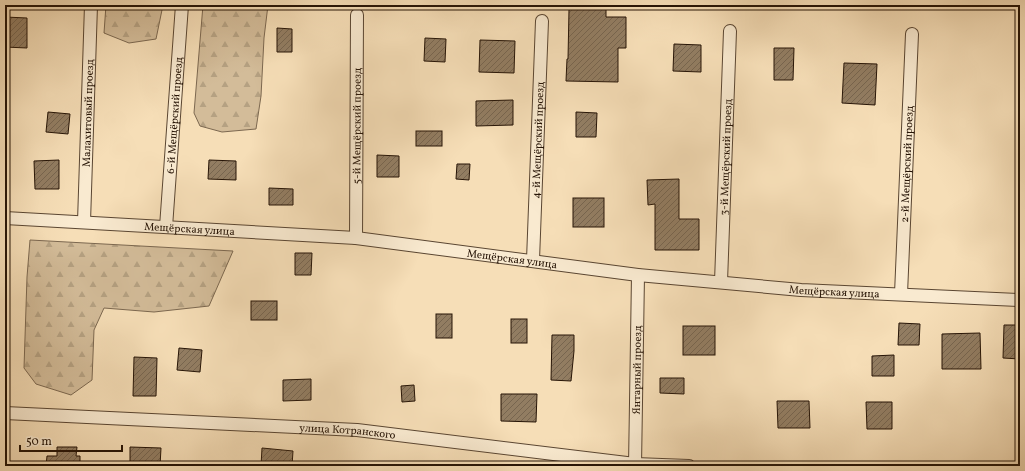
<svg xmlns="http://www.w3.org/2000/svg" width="1025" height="471" viewBox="0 0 1025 471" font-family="Vollkorn,serif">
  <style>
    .forest { fill: url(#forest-firs); stroke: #7c6850 }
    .building { fill: url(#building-hatch); stroke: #261406 }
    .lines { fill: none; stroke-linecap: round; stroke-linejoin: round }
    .street-casing { stroke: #5a4632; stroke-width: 14 }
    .street { stroke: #f9ead0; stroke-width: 12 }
    .labels { text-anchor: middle; stroke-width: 4; stroke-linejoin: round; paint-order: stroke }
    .street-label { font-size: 11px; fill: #261406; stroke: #f9ead0 }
  </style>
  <defs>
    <pattern id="forest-firs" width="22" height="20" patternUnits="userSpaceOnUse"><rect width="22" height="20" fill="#d3bc99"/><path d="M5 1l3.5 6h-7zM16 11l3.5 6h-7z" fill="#b5a182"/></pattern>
    <pattern id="building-hatch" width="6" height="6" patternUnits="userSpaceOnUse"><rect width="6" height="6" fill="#927d62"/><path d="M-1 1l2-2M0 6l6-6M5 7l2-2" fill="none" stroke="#77654f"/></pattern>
  </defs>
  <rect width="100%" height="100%" fill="#f6deb7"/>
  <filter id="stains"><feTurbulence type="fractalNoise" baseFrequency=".005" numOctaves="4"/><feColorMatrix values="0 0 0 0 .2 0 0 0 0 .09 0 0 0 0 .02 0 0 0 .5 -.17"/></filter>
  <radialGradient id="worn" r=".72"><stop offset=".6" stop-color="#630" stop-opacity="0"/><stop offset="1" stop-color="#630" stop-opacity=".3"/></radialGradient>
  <!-- forest -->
  <g class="forest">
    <path d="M106,5H163L156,39L129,43L104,33Z"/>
    <path d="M203,5H268L264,38L261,96L256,129L222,132L200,126L194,113Z"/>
    <path d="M30,240L233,251L209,306L154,312L104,308L94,330L92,380L71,395L36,384L24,368L27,277Z"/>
  </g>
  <!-- building -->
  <g class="building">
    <path d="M569,9H606V17H626V48H618V82L566,81L567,59H568Z"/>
    <path d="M5,17L27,18V48L5,47Z"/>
    <path d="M277,28L292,29V52H277Z"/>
    <path d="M425,38L446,39L445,62L424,61Z"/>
    <path d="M480,40L515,41L514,73L479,72Z"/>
    <path d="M674,44L701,45V72L673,71Z"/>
    <path d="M774,48H794L793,80H774Z"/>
    <path d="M844,63L877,64L875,105L842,103Z"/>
    <path d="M513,100V125L476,126V101Z"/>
    <path d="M48,112L70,114L68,134L46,132Z"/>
    <path d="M576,112L597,113L596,137H576Z"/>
    <rect x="416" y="131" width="26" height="15"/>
    <path d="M377,155L399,156V177H377Z"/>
    <path d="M59,160V189H35L34,161Z"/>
    <path d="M209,160L236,161V180L208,179Z"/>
    <path d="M457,164H470L469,180L456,179Z"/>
    <path d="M679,179V219H699V250H655V204L648,205L647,180Z"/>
    <path d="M269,188L293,189V205H269Z"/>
    <rect x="573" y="198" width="31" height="29"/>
    <path d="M295,253H312L311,275H295Z"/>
    <rect x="251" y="301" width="26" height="19"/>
    <rect x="436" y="314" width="16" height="24"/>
    <rect x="511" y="319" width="16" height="24"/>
    <path d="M899,323L920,324L919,345H898Z"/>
    <path d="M1004,325H1020V359L1003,358Z"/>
    <rect x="683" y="326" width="32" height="29"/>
    <path d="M980,333L981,369H942V334Z"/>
    <path d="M552,335H574V351L571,381L551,380Z"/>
    <path d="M179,348L202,350L200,372L177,370Z"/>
    <path d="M894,355V376H872V356Z"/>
    <path d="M134,357L157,358L156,396H133Z"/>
    <path d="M660,378H684V394L660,393Z"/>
    <path d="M311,379V400L283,401V380Z"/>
    <path d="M414,385L415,401L402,402L401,386Z"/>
    <path d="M501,394H537L536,422L501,421Z"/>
    <path d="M777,401H809L810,428H778Z"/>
    <path d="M866,402H892V429H867Z"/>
    <path d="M57,447H77L76,456H80V466H46L47,456H57Z"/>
    <path d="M130,447L161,448L160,466H130Z"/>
    <path d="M262,448L293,451L292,466H261Z"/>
  </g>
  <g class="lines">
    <defs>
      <g id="street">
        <path id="s1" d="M5,218L356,238L638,275L801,290L1020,300"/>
        <path id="s2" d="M84,222L91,5"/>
        <path id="s3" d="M166,227L182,5"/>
        <path id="s4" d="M356,238L357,15"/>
        <path id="s5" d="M533,260L542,21"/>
        <path id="s6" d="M721,282L730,31"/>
        <path id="s7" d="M901,294L912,34"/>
        <path id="s8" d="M5,413L357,430L635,464L689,466"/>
        <path id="s9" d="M635,466L638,275"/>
      </g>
    </defs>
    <!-- street casing -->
    <use href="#street" class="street-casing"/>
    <!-- street -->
    <use href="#street" class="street"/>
  </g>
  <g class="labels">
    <!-- street labels -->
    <g class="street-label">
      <text dy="4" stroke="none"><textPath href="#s2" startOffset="109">Малахитовый проезд</textPath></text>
      <text dy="4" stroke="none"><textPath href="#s3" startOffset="112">6-й Мещёрский проезд</textPath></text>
      <text dy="4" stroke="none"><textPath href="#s4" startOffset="112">5-й Мещёрский проезд</textPath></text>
      <text dy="4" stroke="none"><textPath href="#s5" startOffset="120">4-й Мещёрский проезд</textPath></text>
      <text dy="4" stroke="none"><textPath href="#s6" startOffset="125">3-й Мещёрский проезд</textPath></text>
      <text dy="4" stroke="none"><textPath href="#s7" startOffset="130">2-й Мещёрский проезд</textPath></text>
      <text dy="4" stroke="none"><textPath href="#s1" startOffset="185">Мещёрская улица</textPath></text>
      <text dy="4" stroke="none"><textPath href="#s1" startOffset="509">Мещёрская улица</textPath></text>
      <text dy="4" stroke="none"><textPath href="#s1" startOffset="833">Мещёрская улица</textPath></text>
      <text dy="4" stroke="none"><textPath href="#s9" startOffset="96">Янтарный проезд</textPath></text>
      <text dy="4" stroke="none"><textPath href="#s8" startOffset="343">улица Котранского</textPath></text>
    </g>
  </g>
  <!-- margin -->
  <rect width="1025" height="471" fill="none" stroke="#f6deb7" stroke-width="20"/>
  <rect x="6" y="6" width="1013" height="459" fill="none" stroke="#261406" stroke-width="2"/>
  <rect x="10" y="10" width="1005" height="451" fill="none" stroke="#261406"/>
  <!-- scale -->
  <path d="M20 445v6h102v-6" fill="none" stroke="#261406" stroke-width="2"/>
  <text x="26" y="445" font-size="12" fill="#261406" stroke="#f9ead0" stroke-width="3" paint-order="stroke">50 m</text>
  <rect width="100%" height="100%" filter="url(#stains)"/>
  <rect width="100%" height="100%" fill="url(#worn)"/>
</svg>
